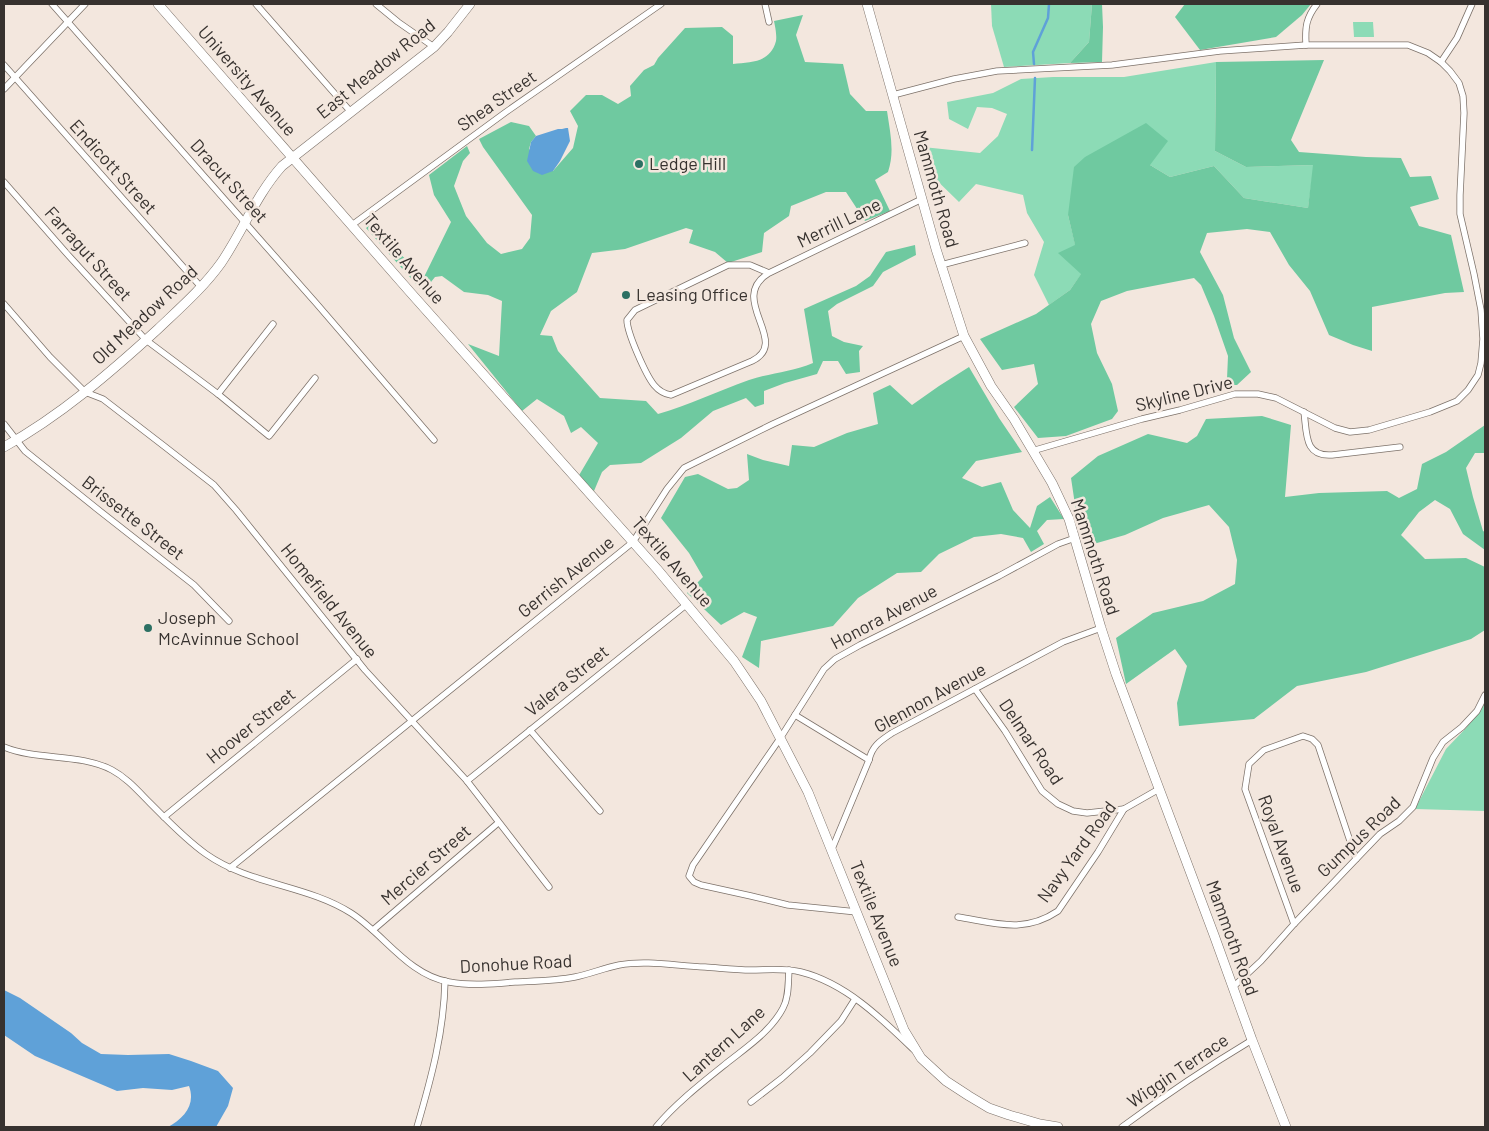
<svg xmlns="http://www.w3.org/2000/svg" width="1489" height="1131" viewBox="0 0 1489 1131" font-family="Barlow,sans-serif">
  <style>
    .green { fill: #8cdbb6 }
    .forest { fill: #6fc9a0 }
    .water { fill: #5fa1d8 }
    .lines { fill: none; stroke-linecap: round; stroke-linejoin: round }
    .stream { stroke: #5fa1d8; stroke-width: 2.5 }
    .street-casing { stroke: #7d726a; stroke-width: 7 }
    .secondary-casing { stroke: #7d726a; stroke-width: 10 }
    .street { stroke: #fff; stroke-width: 5.5 }
    .secondary { stroke: #fff; stroke-width: 9 }
    .poi-dot { fill: #2c7063; stroke: #f3e7de; stroke-width: 2 }
    .labels { text-anchor: middle; stroke-width: 5; stroke-linejoin: round; paint-order: stroke }
    .street-label { font-size: 18px; fill: #37322f; stroke: #f3e7de }
    .poi-label { font-size: 18px; fill: #37322f; stroke: #f3e7de; text-anchor: start }
  </style>
  <rect width="100%" height="100%" fill="#f3e7de"/>
  <!-- green -->
  <g class="green">
    <path d="M991,4H1092L1089,42L1070,63L1004,67L992,26Z"/>
    <path d="M1353,22H1373L1374,37H1354Z"/>
    <path d="M1216,62L1215,151L1246,167L1314,165L1308,208L1244,198L1214,166L1170,177L1150,165L1068,215L1082,273L1070,290L1049,305L1034,275L1044,242L1027,213L1023,195L976,184L959,202L923,167V147L980,153L998,136L1007,114L992,108L977,107L968,129L949,119L947,102L993,93L1021,79L1053,77H1124Z"/>
    <path d="M1485,700V811L1415,809L1446,749L1466,728Z"/>
  </g>
  <!-- forest -->
  <g class="forest">
    <path d="M1092,4H1102L1103,27L1102,62L1070,63L1089,42Z"/>
    <path d="M1185,4H1311L1302,15L1276,37L1200,50L1175,17Z"/>
    <path d="M803,15L796,35L805,62L843,64L850,94L866,111H887C890,132 895,152 888,172L875,180L890,211L865,221L846,192H826L791,206L789,216L764,233L762,252L728,263L715,252L689,243L693,230L686,228L625,249L592,253L577,292L551,311L540,335L552,336L558,351L600,398L646,401L658,414C689,405 718,391 749,380C770,373 792,372 813,363L804,309L856,286L870,276L886,252L915,245L916,255L883,272L873,286L837,304L828,311L832,336L844,342L863,346L859,351L860,372L846,374L838,361H823L817,374L785,383L764,391V404L755,407L746,398L713,411L681,438L641,463L610,465L602,472L594,491L578,477L598,443L581,427L571,433L564,416L537,399L522,411L468,344L499,356L502,301L488,295L464,292L442,276L435,277L423,292L366,228L371,223L393,247L424,277L451,222L434,195L429,175L467,146L470,153L463,161L454,186L466,216L487,243L501,254L522,249L530,238L532,215L483,147L479,139L511,122L529,126L536,136L531,142L529,149L553,171L573,148L578,126L570,111L586,95H602L618,104L631,96L630,86L644,70L654,65L658,58L685,28L722,27L733,36V64C751,62 770,63 776,41C777,35 775,26 774,21Z"/>
    <path d="M1324,60L1291,140L1299,152L1366,157L1401,158L1410,177L1431,176L1439,199L1410,207L1419,226L1451,235L1464,292L1445,293L1372,307V351L1353,345L1329,335L1310,291L1289,265L1270,232L1247,229L1207,233L1200,252L1223,295L1234,338L1251,372L1237,385H1220L1227,379L1228,356L1214,316L1201,285L1194,278L1127,291L1101,301L1091,324L1097,353L1112,384L1118,411L1112,419L1066,436L1038,438L1014,407L1038,384L1034,364L1002,370L980,339L1036,314L1070,290L1081,274L1058,253L1075,245L1068,215L1074,167L1085,157L1146,123L1168,141L1150,165L1170,177L1214,166L1244,198L1308,208L1313,165L1246,167L1215,151L1216,62Z"/>
    <path d="M969,367L999,418L1022,452L976,461L962,478L982,487L1001,482L1013,510L1030,528L1037,506L1050,497L1064,519L1047,520L1037,531L1044,544L1031,552L1023,538L1001,534L974,537L939,554L921,572L897,573L858,598L833,626L761,641L759,668L742,657L757,617L744,612L721,625L687,593L703,577L689,553L661,518L685,477L698,474L728,489L737,488L749,480L747,454L763,460L789,466L792,445L814,447L847,433L878,424L873,393L890,385L912,405L939,386Z"/>
    <path d="M1262,416L1291,425L1285,497L1319,493L1387,491L1399,498L1417,489L1422,464L1446,452L1485,425V453H1475L1466,468L1473,497L1483,531L1485,532V550L1463,534L1450,509L1435,500L1419,512L1401,535L1425,559L1466,558L1485,567V630L1471,639L1366,672L1297,686L1254,719L1179,726L1177,703L1187,666L1175,649L1126,684L1116,638L1153,613L1203,601L1235,584L1237,560L1229,527L1209,505L1163,518L1125,535L1090,545L1077,518L1071,478L1098,456L1148,434L1187,443L1197,436L1206,419Z"/>
  </g>
  <!-- water -->
  <g class="water">
    <path d="M566,128H568L570,141L560,161L553,171L542,175L533,171L527,161L531,142L536,136L558,129H562Z"/>
    <path d="M4,990L20,998L71,1033L82,1043L101,1054L128,1055L169,1054L191,1061L218,1071L233,1088L228,1106L216,1127H168C184,1118 196,1105 189,1086L172,1090L143,1088L117,1091L35,1056L4,1035Z"/>
  </g>
  <g class="lines">
    <!-- stream -->
    <g class="stream">
      <path d="M1034,64L1033,52L1048,18L1049,4"/>
      <path d="M1032,150L1035,78"/>
    </g>
    <defs>
      <g id="street">
        <path d="M52,4L316,303L434,440"/>
        <path d="M256,4L350,111"/>
        <path d="M376,4L398,22L434,47"/>
        <path d="M765,4L769,22"/>
        <path d="M1306,45C1305,27 1306,18 1317,4"/>
        <path d="M1441,62L1457,38L1472,4"/>
        <path d="M4,65L201,287"/>
        <path d="M4,89L85,4"/>
        <path d="M893,95L954,79L997,71L1112,65L1220,51L1306,45H1408L1428,53L1441,62L1450,71L1459,83L1463,96L1464,113L1460,195V214L1474,274L1481,310L1483,339L1481,363L1478,375L1468,390L1457,401L1430,412L1369,430L1350,432L1335,428L1276,398L1258,394H1235L1180,410L1142,419L1032,451"/>
        <path d="M4,182L69,256L146,340L218,394L269,436L315,378"/>
        <path d="M352,225L506,112L661,4"/>
        <path d="M941,265L1025,243"/>
        <path d="M769,273C726,299 792,342 752,361L671,395C664,394 659,391 654,385C646,375 627,333 627,320L635,310L728,265H750L769,273L922,199"/>
        <path d="M4,304L50,357L85,392L103,399L164,446L214,485L236,510L365,670L467,781L549,887"/>
        <path d="M218,394L273,324"/>
        <path d="M1304,412C1307,434 1304,457 1332,455L1400,447"/>
        <path d="M4,424L25,451L96,508L194,585L229,621"/>
        <path d="M975,689L1005,731L1042,791L1058,804L1073,811L1087,813L1124,809"/>
        <path d="M795,715L869,760"/>
        <path d="M530,730L600,811"/>
        <path d="M4,747C38,761 80,753 112,770C127,778 138,791 150,803C168,821 186,840 206,854C250,885 307,885 351,913C384,934 408,975 449,982C470,986 493,984 515,982C535,981 555,981 575,977C590,974 604,968 619,965C647,960 677,966 705,967C720,968 736,970 751,970C767,970 785,968 801,972C845,983 881,1018 913,1049"/>
        <path d="M467,781L687,604"/>
        <path d="M164,817L357,659"/>
        <path d="M832,849L869,760C872,746 880,741 892,733L1063,642L1101,628"/>
        <path d="M230,868L633,542L667,489L684,468L773,424L964,336"/>
        <path d="M857,912L788,905L751,896L701,885L694,882L689,876L693,865L781,737L824,669L835,659L860,645L999,576L1058,544L1075,538"/>
        <path d="M958,917C995,923 1024,934 1058,911L1098,852L1124,809L1159,789"/>
        <path d="M1294,924L1245,789L1249,764L1264,750L1303,736L1312,739L1318,745L1356,859"/>
        <path d="M373,930L498,823"/>
        <path d="M1233,987L1261,961L1294,924L1380,834L1399,821L1413,807L1433,758L1443,742L1462,727L1477,711L1485,695"/>
        <path d="M751,1102L782,1078L810,1053L841,1021L855,999"/>
        <path d="M417,1127C431,1079 444,1032 445,981"/>
        <path d="M656,1127C676,1103 703,1082 728,1062C747,1047 771,1031 783,1008C789,997 788,983 789,970"/>
        <path d="M1122,1127C1164,1096 1207,1067 1252,1040"/>
      </g>
      <g id="secondary">
        <path d="M158,4L410,292L657,569L734,661L761,701L808,792L904,1030L921,1058L946,1081L969,1096L989,1108L1009,1115L1040,1124L1058,1127"/>
        <path d="M867,4L936,249L964,336L991,386L1014,419L1052,483L1069,519L1101,628L1116,674L1214,935L1252,1040L1286,1127"/>
        <path d="M4,447C60,416 111,372 158,329C180,308 203,288 221,263C243,231 256,195 282,166L434,47L448,32L470,4"/>
      </g>
    </defs>
    <!-- street casing -->
    <use href="#street" class="street-casing"/>
    <!-- secondary casing -->
    <use href="#secondary" class="secondary-casing"/>
    <!-- street -->
    <use href="#street" class="street"/>
    <!-- secondary -->
    <use href="#secondary" class="secondary"/>
  </g>
  <!-- markers -->
  <g class="poi-dot">
    <circle cx="639" cy="164" r="5"/>
    <circle cx="626" cy="295" r="5"/>
    <circle cx="148" cy="628" r="5"/>
  </g>
  <g class="labels">
    <!-- street labels -->
    <g class="street-label">
      <text transform="translate(376 69) rotate(-39)" y="6">East Meadow Road</text>
      <text transform="translate(247 81) rotate(49)" y="6">University Avenue</text>
      <text transform="translate(497 101) rotate(-35)" y="6">Shea Street</text>
      <text transform="translate(113 167) rotate(48)" y="6">Endicott Street</text>
      <text transform="translate(229 181) rotate(48)" y="6">Dracut Street</text>
      <text transform="translate(936 189) rotate(74)" y="6">Mammoth Road</text>
      <text transform="translate(839 223) rotate(-26)" y="6">Merrill Lane</text>
      <text transform="translate(88 254) rotate(48)" y="6">Farragut Street</text>
      <text transform="translate(404 259) rotate(49)" y="6">Textile Avenue</text>
      <text transform="translate(145 315) rotate(-43)" y="6">Old Meadow Road</text>
      <text transform="translate(1184 394) rotate(-14)" y="6">Skyline Drive</text>
      <text transform="translate(133 518) rotate(38)" y="6">Brissette Street</text>
      <text transform="translate(1095 557) rotate(72)" y="6">Mammoth Road</text>
      <text transform="translate(672 562) rotate(49)" y="6">Textile Avenue</text>
      <text transform="translate(566 577) rotate(-39)" y="6">Gerrish Avenue</text>
      <text transform="translate(329 601) rotate(51)" y="6">Homefield Avenue</text>
      <text transform="translate(884 617) rotate(-28)" y="6">Honora Avenue</text>
      <text transform="translate(567 681) rotate(-39)" y="6">Valera Street</text>
      <text transform="translate(930 698) rotate(-29)" y="6">Glennon Avenue</text>
      <text transform="translate(251 726) rotate(-39)" y="6">Hoover Street</text>
      <text transform="translate(1031 742) rotate(56)" y="6">Delmar Road</text>
      <text transform="translate(1359 837) rotate(-44)" y="6">Gumpus Road</text>
      <text transform="translate(1281 844) rotate(70)" y="6">Royal Avenue</text>
      <text transform="translate(1077 852) rotate(-54)" y="6">Navy Yard Road</text>
      <text transform="translate(426 865) rotate(-41)" y="6">Mercier Street</text>
      <text transform="translate(876 914) rotate(68)" y="6">Textile Avenue</text>
      <text transform="translate(1232 938) rotate(70)" y="6">Mammoth Road</text>
      <text transform="translate(516 964) rotate(-3)" y="6">Donohue Road</text>
      <text transform="translate(724 1044) rotate(-42)" y="6">Lantern Lane</text>
      <text transform="translate(1178 1071) rotate(-34)" y="6">Wiggin Terrace</text>
    </g>
    <!-- poi labels -->
    <g class="poi-label">
      <text x="649" y="170">Ledge Hill</text>
      <text x="636" y="301">Leasing Office</text>
      <text x="158" y="624">Joseph<tspan x="158" dy="21">McAvinnue School</tspan></text>
    </g>
  </g>
  <!-- border -->
  <rect width="1489" height="1131" fill="none" stroke="#37322f" stroke-width="10"/>
</svg>
